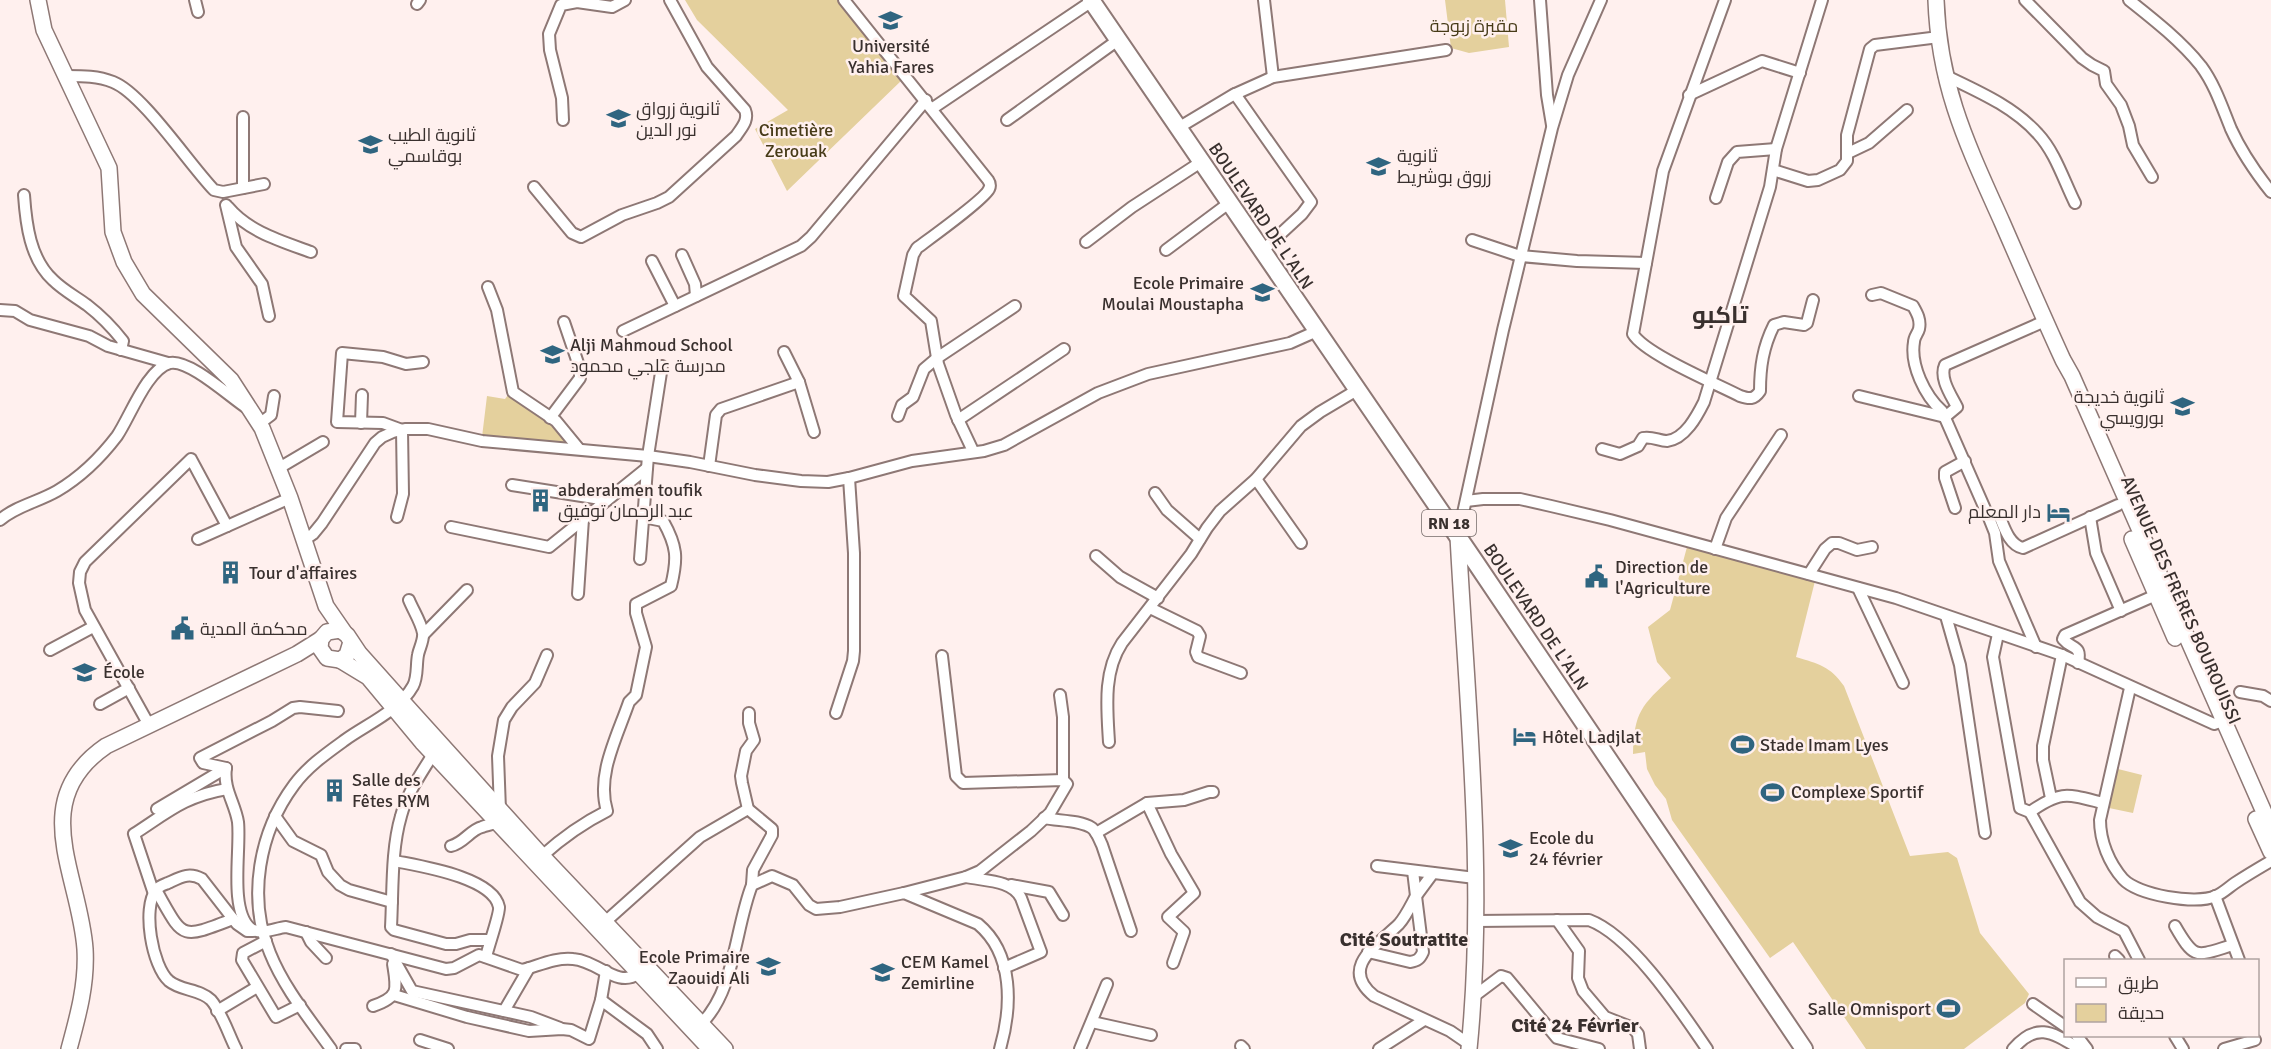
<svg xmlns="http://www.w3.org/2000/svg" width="2271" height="1049" viewBox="0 0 2271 1049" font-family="Signika,Cairo,sans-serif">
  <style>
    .green { fill: #e4d09d }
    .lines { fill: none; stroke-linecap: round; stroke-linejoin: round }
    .street-casing { stroke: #8e7875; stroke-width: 14 }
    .secondary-casing { stroke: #8e7875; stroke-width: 18 }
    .primary-casing { stroke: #8e7875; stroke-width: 20 }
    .street { stroke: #fff; stroke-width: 10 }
    .secondary { stroke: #fff; stroke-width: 15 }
    .primary { stroke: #fff; stroke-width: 16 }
    .labels { text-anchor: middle; stroke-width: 5; stroke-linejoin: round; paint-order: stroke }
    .shield { fill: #fff0ee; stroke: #746a68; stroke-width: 1.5 }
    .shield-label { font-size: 16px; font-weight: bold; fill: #39302e }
    .park-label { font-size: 18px; fill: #473b18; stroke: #fff0ee }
    .poi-label { font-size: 18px; fill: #39302e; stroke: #fff0ee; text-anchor: start }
    .street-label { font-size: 18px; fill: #39302e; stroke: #fff0ee }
    .neighbourhood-label { font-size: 20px; font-weight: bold; fill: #39302e; stroke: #fff0ee }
    .district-label { font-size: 24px; font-weight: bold; fill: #39302e; stroke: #fff0ee }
  </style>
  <rect width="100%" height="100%" fill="#fff0ee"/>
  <!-- green -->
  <g class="green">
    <path d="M685,0H837L885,54L903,79L787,191L755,129L788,110L697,20Z"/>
    <path d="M1445,0H1505L1509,47L1469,53L1451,48Z"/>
    <path d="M508,395L554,424L567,440V444L482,437L487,396L505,399Z"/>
    <path d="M1687,547L1815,581L1796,657C1819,664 1830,666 1844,686L1910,856L1948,852L1957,858L1980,933L2029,994L2025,1003L1964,1049H1866L1793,942L1770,958L1672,820L1666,799L1655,785L1647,769L1645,752L1633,754C1634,712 1642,705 1671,678L1657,662L1648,627L1670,610Z"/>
    <path d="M2118,769L2142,775L2133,813L2109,808Z"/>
  </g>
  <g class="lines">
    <defs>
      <g id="street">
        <path d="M195,0L198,12"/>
        <path d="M844,0L988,180C990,183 991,185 989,189C985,199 929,239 917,248L913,255L904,296L931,321L938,364L956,415L973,451"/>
        <path d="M1264,0L1273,77"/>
        <path d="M1540,0L1547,95L1552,125"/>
        <path d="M1725,0L1663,171L1633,334C1645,354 1717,384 1740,396C1749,399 1754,400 1760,391C1760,367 1763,347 1774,325L1784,322L1804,325L1807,323L1813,300"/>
        <path d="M2025,0L2082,58L2092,65L2104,71L2106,84L2121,105L2129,126L2133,145L2152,177"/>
        <path d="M2129,0C2153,19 2181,41 2201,66C2215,85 2222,107 2231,129C2241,151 2256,173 2271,192"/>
        <path d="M417,4L420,0"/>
        <path d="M1944,75C1977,91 2013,106 2038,134C2055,152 2064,181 2075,203"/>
        <path d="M67,76C83,76 98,76 113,82C142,93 189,164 214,190L223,192L264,184"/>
        <path d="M1235,94L1311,202L1302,214L1262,251"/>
        <path d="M1689,95L1762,61L1800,73"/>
        <path d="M933,108L1092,1"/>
        <path d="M243,117V188"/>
        <path d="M563,120L562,98L550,50L549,34L561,5L577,2L612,7L625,0"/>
        <path d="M1007,120L1118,40"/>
        <path d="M1178,128L1233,95L1273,77L1446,50"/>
        <path d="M1848,153L1869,143L1907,110"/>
        <path d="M1773,170L1808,181L1818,180L1840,170L1847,161V135L1870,49L1875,45L1939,37"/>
        <path d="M534,187L572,233L581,237L622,215L657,203L669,197L736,136C742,127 749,120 745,110L707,67L670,0"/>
        <path d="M24,195C26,224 30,259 53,280C63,290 76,297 87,305C100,315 112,327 123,341L121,350"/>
        <path d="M1716,198L1728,162L1737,152L1776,149"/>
        <path d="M226,205L236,247L262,284L269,316"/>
        <path d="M228,207C249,232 281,241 311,252"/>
        <path d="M1472,240L1520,256L1577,261L1646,263"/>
        <path d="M1086,242L1132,207L1201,162"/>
        <path d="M1166,250L1229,203"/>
        <path d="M682,255L695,284L696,296"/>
        <path d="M652,261L675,306"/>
        <path d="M488,287L497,310L513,392L556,421L579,449"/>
        <path d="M1872,295L1881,293L1913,306C1917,313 1921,320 1919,329C1918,333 1914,337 1914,342C1910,365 1925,396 1942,411L1989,518L1995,533L1999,561L2036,647"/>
        <path d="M0,310L15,311L30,320L89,336L108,346L168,363"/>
        <path d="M623,331L801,246L811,237L926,100"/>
        <path d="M784,352L799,382L814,432"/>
        <path d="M1859,396L1945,417L1957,407C1951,395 1939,378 1945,365L2045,321"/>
        <path d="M898,416L902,405L913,397L924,369L937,358L1015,306"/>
        <path d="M550,418L580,378V369L564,322"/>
        <path d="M958,420L1064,349"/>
        <path d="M361,423L362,395"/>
        <path d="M259,424L271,415L274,396"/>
        <path d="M1602,449L1620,454L1638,446L1643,438C1652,436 1659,441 1667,441C1685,439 1697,416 1704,402L1770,187L1776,149L1822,0"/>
        <path d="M709,466L716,415L721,409L799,382"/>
        <path d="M279,468L323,442"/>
        <path d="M1256,479L1301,543"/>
        <path d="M512,485L607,500"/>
        <path d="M1155,493L1167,510L1200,539"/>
        <path d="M1466,501L1483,499H1520L1551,506L1610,520L1896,598L2062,655L2214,724L2223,721"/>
        <path d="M1955,508L1945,478V472L1965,461"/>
        <path d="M1999,515C2004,527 2009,545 2023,548L2118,505"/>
        <path d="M397,517L403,494L402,430L383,423L337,422L342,353L383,357L406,364L423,362"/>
        <path d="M2090,517L2096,553L2121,611"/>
        <path d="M0,520C16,506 38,502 57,491C79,478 101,457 117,436C130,417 147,369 170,363C189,359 230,397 247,408"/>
        <path d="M451,527L549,547L647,468"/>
        <path d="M1458,536L1503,330L1552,128L1568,75L1601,0"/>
        <path d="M198,539L290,498"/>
        <path d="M303,541L313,534L322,523L375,443L382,437L393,432L405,429H428L482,441L648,456L690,462L755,475L801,481L828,482L849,478L912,461L984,451L1004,445L1098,393L1148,374L1290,343L1317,331"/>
        <path d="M1715,549L1726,518L1781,435"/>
        <path d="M1096,556L1120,577L1158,598"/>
        <path d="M640,559L648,456L662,366"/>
        <path d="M1809,574L1825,549L1832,543H1839L1857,550L1872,547"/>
        <path d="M1858,588L1903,683"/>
        <path d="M578,594L583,519"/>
        <path d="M1150,608L1197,631L1200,636L1196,652L1198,657L1241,673"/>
        <path d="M1946,616L1960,665L1985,833"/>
        <path d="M424,634L467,590"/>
        <path d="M1998,634L1993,657L2020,808L2030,812C2061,790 2067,794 2103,803"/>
        <path d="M50,650L93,627"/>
        <path d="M2078,663C2082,644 2072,650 2063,639L2065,635L2156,595"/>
        <path d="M2130,688L2100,820C2100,841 2109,863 2123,879C2138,895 2195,905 2216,896C2223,893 2229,887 2235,883C2247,875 2259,868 2271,861"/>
        <path d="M2240,692L2263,696L2271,701"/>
        <path d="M1060,695L1063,717V780"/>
        <path d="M100,704L129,688"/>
        <path d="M338,711L300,707L293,708L272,721L200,758L203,763L226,768C223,789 235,803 238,822C241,849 229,909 250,928C260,936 275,928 286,927L446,969L454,968L479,955L522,970C538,966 555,957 573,959C598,961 617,988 638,974"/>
        <path d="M749,713V723L754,740L746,751L741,776L742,783L748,809L772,829V835L753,870L752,885"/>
        <path d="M836,713L853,661L854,651V553L849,478"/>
        <path d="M149,725L85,610L79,583L80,572L85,562L191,459L227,526"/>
        <path d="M1109,742C1107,708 1103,672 1122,643L1191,554L1207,528L1220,511L1256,479L1301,426L1320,412L1357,390"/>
        <path d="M433,754C421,774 407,793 401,816C391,850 393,891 391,927L394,930L446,944H456L470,940H489"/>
        <path d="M2051,798L2043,760V746L2062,655"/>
        <path d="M1147,803L1171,854L1194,893L1168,917L1184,932L1173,963"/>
        <path d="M157,809L226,768"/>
        <path d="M500,810L498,756L504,720L512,707L535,683L547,655"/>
        <path d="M2030,812L2080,902L2097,917L2124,931L2139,960"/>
        <path d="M275,816L293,841L321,855L328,872L340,885L349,890L392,902"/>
        <path d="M1044,818C1058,821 1080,820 1092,828C1097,832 1099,839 1102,845L1131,931"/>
        <path d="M1096,833L1147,803L1184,800L1209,792H1213"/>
        <path d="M451,846C464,843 470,830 482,827C487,825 491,825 497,822"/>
        <path d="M542,856C562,838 583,823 607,811C596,775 617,737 629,702L636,695L646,647L636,613V604L671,586C678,558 677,546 663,521L643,517"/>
        <path d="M395,861C419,866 493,877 499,907C500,914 488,947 486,957"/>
        <path d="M1377,866L1475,878"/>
        <path d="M1413,871L1416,896L1433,873"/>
        <path d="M966,877C985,881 1012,880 1021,898L1041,952L1004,968"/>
        <path d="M1011,885L1049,892L1063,915"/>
        <path d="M156,890C184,939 179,940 233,919"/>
        <path d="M904,893L966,877L980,871L1031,831L1050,813L1067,784L1063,780L963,783L956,776L942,656"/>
        <path d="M154,894L134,834C168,812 185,796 227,789"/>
        <path d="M1416,896C1411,905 1406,916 1399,924C1379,944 1338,967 1374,996L1450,1031L1469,1044"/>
        <path d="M2215,896L2239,960"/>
        <path d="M1557,920L1579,951L1578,978L1583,991L1605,1017L1633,1028L1638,1034L1640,1049"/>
        <path d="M1476,921L1589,920C1632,936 1681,1011 1707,1049"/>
        <path d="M605,922L700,837L748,809"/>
        <path d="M2175,926C2195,961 2196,956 2233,945"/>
        <path d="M306,932L311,942L326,958"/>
        <path d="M266,941L243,953L242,960L276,1017L300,1005"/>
        <path d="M1368,952L1410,962C1417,961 1420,959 1423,952L1416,896"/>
        <path d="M391,954L412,991L531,1017L560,1028"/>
        <path d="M2115,956L2119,960"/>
        <path d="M394,995L467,1017L529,1031L562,1029L571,1030L589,1039L601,1000L606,971"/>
        <path d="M1473,997L1501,976L1507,978L1557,1038L1599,1049"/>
        <path d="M601,1000L647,1034L657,1049"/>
        <path d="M2033,1004L2066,1027"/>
        <path d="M373,1006C400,997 397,989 393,964"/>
        <path d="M217,1011L257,987"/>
        <path d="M504,1011L529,968"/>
        <path d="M1092,1022L1151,1035"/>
        <path d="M701,1024C735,991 735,928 752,885L772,876L793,885L809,905L816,909L840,907L904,893L978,924C1014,954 1012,1007 1000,1049"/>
        <path d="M2077,1036L2087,1049"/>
        <path d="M2175,1036L2183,1049"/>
        <path d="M420,1040L448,1049"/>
        <path d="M1241,1046L1244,1049"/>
        <path d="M236,1049C229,1035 221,1011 211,1000C200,989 181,991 169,981C152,966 142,908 156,890C159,886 163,885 168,883C181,877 189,872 202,879L237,924L247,931H253"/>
        <path d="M331,1049C309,1018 284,988 270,953C247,898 259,832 294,785C307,767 327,753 345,740C367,724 399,711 413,686C418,677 416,665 418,655C419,649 424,640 423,633C421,622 413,610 409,600"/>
        <path d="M346,1049H355"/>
        <path d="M1080,1049L1107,984"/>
        <path d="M1379,1049L1424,1020"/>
        <path d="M2013,1049C2037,1021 2053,1033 2080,1049"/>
        <path d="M2224,1049L2255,1040"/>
      </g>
      <g id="secondary">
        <path d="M38,0L44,30L109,168L113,232L124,262L143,294L231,380L262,428L290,498L326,606L344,632"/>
        <path d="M1936,0C1939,87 1967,144 2002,222C2022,268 2042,314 2063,360L2072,376L2271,828"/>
        <path d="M1458,536C1467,707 1486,879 1469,1049"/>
        <path d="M2132,539L2175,638"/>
        <path d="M351,642L347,655L340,660L327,658L320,648L321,639L327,632L340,630L347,635L359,653L401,700L542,856L725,1049"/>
        <path d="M340,660L368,677L422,742L710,1049"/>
        <path d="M2256,819L2271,852"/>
        <path d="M69,1049C78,1016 87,984 85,949C80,875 26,801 106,746L297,654L321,639"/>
      </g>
      <path id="primary" d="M1091,0L1476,563L1804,1049"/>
    </defs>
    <!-- street casing -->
    <use href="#street" class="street-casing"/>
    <!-- secondary casing -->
    <use href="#secondary" class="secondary-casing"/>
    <!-- primary casing -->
    <use href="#primary" class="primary-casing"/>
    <!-- street -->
    <use href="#street" class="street"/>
    <!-- secondary -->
    <use href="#secondary" class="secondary"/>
    <!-- primary -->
    <use href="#primary" class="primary"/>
  </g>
  <!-- icons -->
  <defs>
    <symbol id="university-bare" viewBox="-9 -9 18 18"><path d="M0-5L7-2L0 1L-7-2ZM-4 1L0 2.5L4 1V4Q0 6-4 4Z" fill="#2f6580" stroke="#fff0ee" stroke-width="2.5" paint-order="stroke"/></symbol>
    <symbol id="school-bare" viewBox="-9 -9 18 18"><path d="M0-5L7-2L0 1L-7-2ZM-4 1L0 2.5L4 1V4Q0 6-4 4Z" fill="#2f6580" stroke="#fff0ee" stroke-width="2.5" paint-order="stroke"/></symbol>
    <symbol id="building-bare" viewBox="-9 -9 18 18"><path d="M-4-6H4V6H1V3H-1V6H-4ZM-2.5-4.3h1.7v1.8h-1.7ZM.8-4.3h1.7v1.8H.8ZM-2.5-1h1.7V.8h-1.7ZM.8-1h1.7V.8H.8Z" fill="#2f6580" stroke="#fff0ee" stroke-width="2.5" paint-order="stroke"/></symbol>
    <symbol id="hotel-bare" viewBox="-9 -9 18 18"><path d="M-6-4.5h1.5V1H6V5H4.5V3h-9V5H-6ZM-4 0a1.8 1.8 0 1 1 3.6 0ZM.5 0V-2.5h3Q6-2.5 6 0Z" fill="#2f6580" stroke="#fff0ee" stroke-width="2.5" paint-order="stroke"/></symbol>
    <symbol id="civic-bare" viewBox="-9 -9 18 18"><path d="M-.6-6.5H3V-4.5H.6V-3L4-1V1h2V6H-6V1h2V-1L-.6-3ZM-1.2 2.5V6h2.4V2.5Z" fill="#2f6580" stroke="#fff0ee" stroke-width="2.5" paint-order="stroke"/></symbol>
    <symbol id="stadium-bare" viewBox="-9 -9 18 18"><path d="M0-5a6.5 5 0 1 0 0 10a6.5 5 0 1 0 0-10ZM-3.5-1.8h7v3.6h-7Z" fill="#2f6580" stroke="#fff0ee" stroke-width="2.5" paint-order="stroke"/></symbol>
  </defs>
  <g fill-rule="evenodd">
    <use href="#university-bare" x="874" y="4" width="33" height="33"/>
    <use href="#school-bare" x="602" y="102" width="33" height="33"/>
    <use href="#school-bare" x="354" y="128" width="33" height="33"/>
    <use href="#school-bare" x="1362" y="150" width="33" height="33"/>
    <use href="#school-bare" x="1246" y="276" width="33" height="33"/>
    <use href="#school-bare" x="536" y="338" width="33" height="33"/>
    <use href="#school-bare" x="2166" y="390" width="33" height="33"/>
    <use href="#building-bare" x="524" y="484" width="33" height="33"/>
    <use href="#hotel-bare" x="2042" y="496" width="33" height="33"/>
    <use href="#building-bare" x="214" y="556" width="33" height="33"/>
    <use href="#civic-bare" x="1580" y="560" width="33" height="33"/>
    <use href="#civic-bare" x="166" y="612" width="33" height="33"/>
    <use href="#school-bare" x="68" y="656" width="33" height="33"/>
    <use href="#hotel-bare" x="1508" y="720" width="33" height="33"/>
    <use href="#stadium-bare" x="1726" y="728" width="33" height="33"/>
    <use href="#building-bare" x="318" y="774" width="33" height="33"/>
    <use href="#stadium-bare" x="1756" y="776" width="33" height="33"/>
    <use href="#school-bare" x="1494" y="832" width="33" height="33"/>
    <use href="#school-bare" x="752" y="950" width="33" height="33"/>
    <use href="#school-bare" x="866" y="956" width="33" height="33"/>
    <use href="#stadium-bare" x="1932" y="992" width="33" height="33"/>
  </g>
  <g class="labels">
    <!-- shield labels -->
    <rect class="shield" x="1422" y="510" width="54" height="26" rx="4.5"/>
    <g class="shield-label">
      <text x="1449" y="529">RN 18</text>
    </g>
    <!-- park labels -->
    <g class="park-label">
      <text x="1474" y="32">مقبرة زبوجة</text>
      <text x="796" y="136">Cimetière<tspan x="796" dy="21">Zerouak</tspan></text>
    </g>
    <!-- poi labels -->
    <g class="poi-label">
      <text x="891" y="52" text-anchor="middle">Université<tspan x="891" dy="21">Yahia Fares</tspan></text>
      <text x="636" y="115">ثانوية زرواق<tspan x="636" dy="21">نور الدين</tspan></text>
      <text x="388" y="141">ثانوية الطيب<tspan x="388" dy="21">بوقاسمي</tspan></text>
      <text x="1397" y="162">ثانوية<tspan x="1397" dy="21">زروق بوشريط</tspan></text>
      <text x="1244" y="289" text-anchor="end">Ecole Primaire<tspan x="1244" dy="21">Moulai Moustapha</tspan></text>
      <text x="570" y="351">Alji Mahmoud School<tspan x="570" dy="21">مدرسة علجي محمود</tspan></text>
      <text x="2164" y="403" text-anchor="end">ثانوية خديجة<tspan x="2164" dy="21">بورويسي</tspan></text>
      <text x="558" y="496">abderahmen toufik<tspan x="558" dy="21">عبد الرحمان توفيق</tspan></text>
      <text x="2041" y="518" text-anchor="end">دار المعلم</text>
      <text x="1615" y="573">Direction de<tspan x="1615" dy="21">l'Agriculture</tspan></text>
      <text x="249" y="579">Tour d'affaires</text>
      <text x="200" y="635">محكمة المدية</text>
      <text x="103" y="678">École</text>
      <text x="1542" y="743">Hôtel Ladjlat</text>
      <text x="1760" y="751">Stade Imam Lyes</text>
      <text x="352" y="786">Salle des<tspan x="352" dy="21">Fêtes RYM</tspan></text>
      <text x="1791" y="798">Complexe Sportif</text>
      <text x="1529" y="844">Ecole du<tspan x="1529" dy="21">24 février</tspan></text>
      <text x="750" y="963" text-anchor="end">Ecole Primaire<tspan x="750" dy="21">Zaouidi Ali</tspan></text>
      <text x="901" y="968">CEM Kamel<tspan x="901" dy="21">Zemirline</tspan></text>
      <text x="1931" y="1015" text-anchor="end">Salle Omnisport</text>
    </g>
    <!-- street labels -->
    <g class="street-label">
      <text transform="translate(1261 216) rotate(56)" y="6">BOULEVARD DE L'ALN</text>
      <text transform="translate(2181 600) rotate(66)" y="6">AVENUE DES FRÈRES BOUROUISSI</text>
      <text transform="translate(1536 617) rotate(56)" y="6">BOULEVARD DE L'ALN</text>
    </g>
    <!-- neighbourhood labels -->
    <g class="neighbourhood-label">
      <text x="1404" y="946">Cité Soutratite</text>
      <text x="1575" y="1032">Cité 24 Février</text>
    </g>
    <!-- district labels -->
    <g class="district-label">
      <text x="1720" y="323">تاكبو</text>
    </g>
  </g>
  <!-- legend -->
  <rect x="2064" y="959" width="195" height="78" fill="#fff0ee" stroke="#b0a3a1" stroke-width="1.5"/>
  <rect x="2076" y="978" width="30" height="9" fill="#ffffff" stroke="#b0a3a1" stroke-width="1.5"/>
  <text x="2118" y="989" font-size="18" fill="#39302e">طريق</text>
  <rect x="2076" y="1004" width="30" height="18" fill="#e4d09d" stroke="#b0a3a1" stroke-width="1.5"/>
  <text x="2118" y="1019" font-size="18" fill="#39302e">حديقة</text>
</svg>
